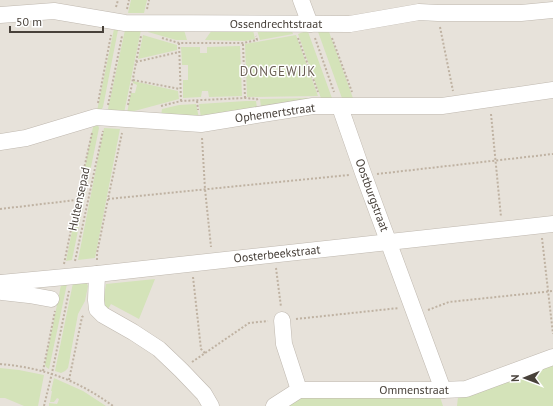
<svg xmlns="http://www.w3.org/2000/svg" width="553" height="406" viewBox="0 0 553 406" font-family="'PT Sans',sans-serif">
  <style>
    .residential { fill: #e7e2da }
    .green { fill: #d4e3b9 }
    .lines { fill: none; stroke-linecap: round; stroke-linejoin: round }
    .minor-casing { stroke: #bfb8af; stroke-width: 17 }
    .path { stroke: #bfb2a2; stroke-width: 2; stroke-dasharray: 2 2; stroke-linecap: butt }
    .minor { stroke: #fff; stroke-width: 16 }
    .labels { text-anchor: middle; stroke-width: 3; stroke-linejoin: round; paint-order: stroke }
    .street-label { font-size: 12px; fill: #48413a; stroke: #fff }
    .neighbourhood-label { font-size: 13px; letter-spacing: 1px; fill: #695e52; stroke: #fff }
  </style>
  <rect width="100%" height="100%" fill="#f4f1ec"/>
  <!-- residential -->
  <rect class="residential" x="0" y="0" width="553" height="406"/>
  <!-- green -->
  <g class="green">
    <path d="M131,0H147L144,13H128Z"/>
    <path d="M114,29L118,30L103,107L101,110L97,111Z"/>
    <path d="M307,29L333,101H322L298,34L306,31Z"/>
    <path d="M317,29H328L354,101H343Z"/>
    <path d="M125,30H141L124,113L109,110L108,109Z"/>
    <path d="M149,30H184L187,40H176L148,32Z"/>
    <path d="M212,30H253L255,39L245,41L205,40Z"/>
    <path d="M257,30L292,31L293,34L260,40Z"/>
    <path d="M143,35L177,45V50L138,59Z"/>
    <path d="M296,35L318,96L247,97L245,44Z"/>
    <path d="M240,46L242,96L209,97L208,91H202L201,97L183,98V80H188V65H182L181,47H200V53H207V47Z"/>
    <path d="M133,81L178,91L179,99L127,113L131,93H135L137,85L133,83Z"/>
    <path d="M314,98L261,107L260,99Z"/>
    <path d="M246,101H256L257,108L201,118L199,104Z"/>
    <path d="M196,104L199,118L161,116L162,109L179,105Z"/>
    <path d="M98,125L99,128L72,260L66,261L93,127Z"/>
    <path d="M104,128L120,129L95,258L78,260Z"/>
    <path d="M155,279L139,319L111,304L108,309L102,306L106,284Z"/>
    <path d="M86,282L88,286L85,301L78,314L68,368L65,371L61,373L55,371L73,283Z"/>
    <path d="M62,284H67L49,369L46,367L45,364L61,285Z"/>
    <path d="M553,365V406H457L458,397H464L470,396Z"/>
    <path d="M0,368L19,370L44,375L38,406H24L5,398H0Z"/>
    <path d="M54,378L83,391L106,406H49V403L57,404L58,402L59,399L57,398L54,402H50L52,391H51Z"/>
    <path d="M298,396L440,397L443,406H284Z"/>
  </g>
  <g class="lines">
    <defs>
      <g id="minor">
        <path d="M301,0L310,24"/>
        <path d="M0,15L54,11L125,23L350,24L419,12L438,13H521L553,10"/>
        <path d="M340,107L363,173L443,390"/>
        <path d="M0,142L26,138L96,117L201,124L313,106H442L553,90"/>
        <path d="M97,274L96,300L97,309L103,315L133,332L159,349L181,370L204,394L211,406"/>
        <path d="M0,283L97,274L553,224"/>
        <path d="M2,283V292L29,295L51,299"/>
        <path d="M282,320L284,344L299,390"/>
        <path d="M274,406L299,390H443L466,389L553,357"/>
      </g>
    </defs>
    <!-- minor casing -->
    <use href="#minor" class="minor-casing"/>
    <!-- path -->
    <g class="path">
      <path d="M116,7L118,0"/>
      <path d="M127,9L129,0"/>
      <path d="M147,9L149,0"/>
      <path d="M440,27L453,91"/>
      <path d="M162,38L179,43H243L257,40L256,36"/>
      <path d="M298,38L318,92"/>
      <path d="M315,38L334,92"/>
      <path d="M332,38L352,92"/>
      <path d="M179,43L181,101"/>
      <path d="M243,44L245,98"/>
      <path d="M136,62L179,52"/>
      <path d="M133,80L180,89"/>
      <path d="M197,101L198,110"/>
      <path d="M98,103L111,35"/>
      <path d="M108,105L122,36"/>
      <path d="M128,105L141,36"/>
      <path d="M161,106L181,101L245,98L257,99L258,102"/>
      <path d="M491,114L501,217"/>
      <path d="M202,138L205,189L211,247"/>
      <path d="M377,174L553,154"/>
      <path d="M108,199L349,175"/>
      <path d="M0,209L76,200"/>
      <path d="M542,238L553,334"/>
      <path d="M97,260V253L108,199L122,133"/>
      <path d="M75,261L103,131"/>
      <path d="M64,264L77,200L92,133"/>
      <path d="M276,268L281,307"/>
      <path d="M193,277L201,349L205,353"/>
      <path d="M428,310L449,302L553,291"/>
      <path d="M296,319L399,308"/>
      <path d="M192,362L249,323L268,321"/>
      <path d="M0,364C45,368 77,380 113,406"/>
      <path d="M43,371L55,311"/>
      <path d="M69,380L82,317L85,315"/>
      <path d="M44,406L52,373L69,291"/>
    </g>
    <!-- minor -->
    <use href="#minor" class="minor"/>
  </g>
  <g class="labels">
    <!-- street labels -->
    <g class="street-label">
      <text x="276" y="28">Ossendrechtstraat</text>
      <text transform="translate(275 113) rotate(-8)" y="4">Ophemertstraat</text>
      <text transform="translate(372 195) rotate(70)" y="4">Oostburgstraat</text>
      <text transform="translate(79 199) rotate(-78)" y="4">Hultensepad</text>
      <text transform="translate(277 254) rotate(-6)" y="4">Oosterbeekstraat</text>
      <text x="414" y="394">Ommenstraat</text>
    </g>
    <!-- neighbourhood labels -->
    <g class="neighbourhood-label">
      <text x="278" y="76">DONGEWIJK</text>
    </g>
  </g>
  <!-- north arrow -->
  <g transform="translate(525 378) rotate(269)" stroke="#ffffff" stroke-width="3" paint-order="stroke">
  <path d="M0-3L7 15L0 10L-7 15Z" fill="#48413a"/>
  <text y="-6" font-size="11" font-weight="bold" text-anchor="middle" fill="#48413a">N</text>
  </g>
  <!-- scale -->
  <path d="M10 26v6h93v-6" fill="none" stroke="#48413a" stroke-width="2"/>
  <text x="16" y="26" font-size="12" fill="#48413a" stroke="#ffffff" stroke-width="3" paint-order="stroke">50 m</text>
</svg>
